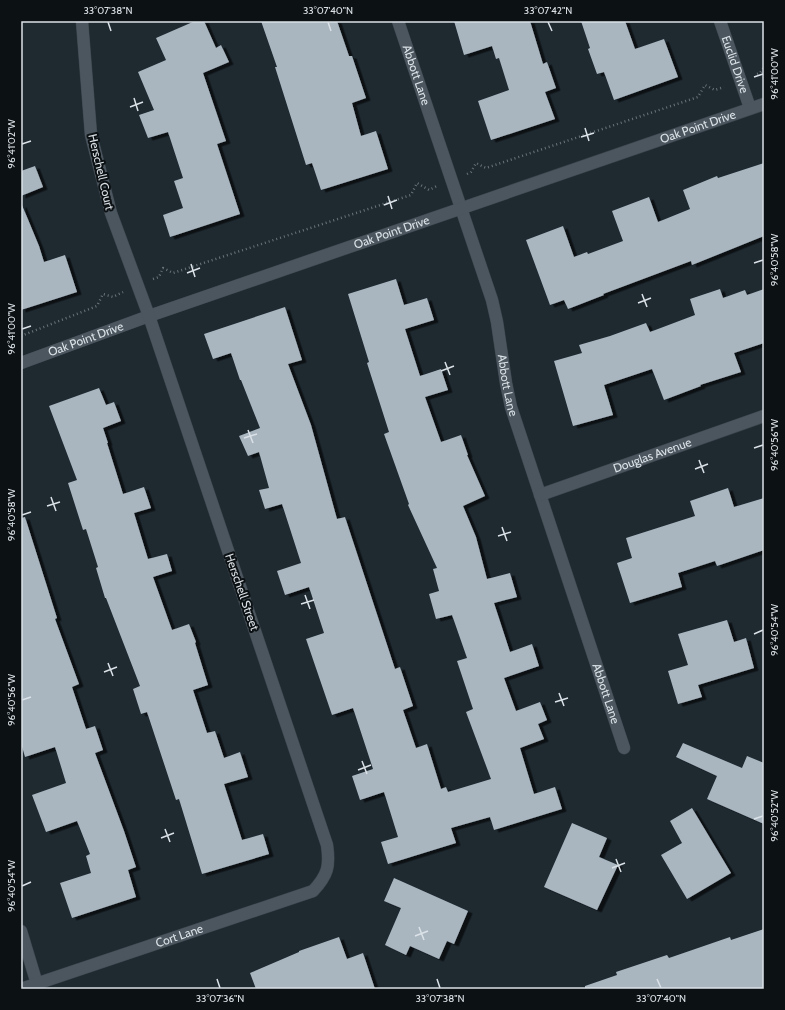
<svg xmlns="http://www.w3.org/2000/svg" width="785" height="1010" viewBox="0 0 785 1010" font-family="Cabin,sans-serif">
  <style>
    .building { fill: #a9b6c0; filter: url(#shadow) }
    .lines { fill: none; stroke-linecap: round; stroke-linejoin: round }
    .minor-casing { stroke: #3b434a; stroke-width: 13 }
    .path { stroke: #6b747a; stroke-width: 2.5; stroke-dasharray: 1 3; stroke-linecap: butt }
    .minor { stroke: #4b565f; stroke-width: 12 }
    .ticks { fill: none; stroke: #dbe2e7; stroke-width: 1.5 }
    .labels { text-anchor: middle; stroke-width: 4; stroke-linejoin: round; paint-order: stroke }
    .street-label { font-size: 12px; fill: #dbe2e7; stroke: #0c1114 }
    .neatline { fill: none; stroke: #dbe2e7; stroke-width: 1.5 }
    .ticks-label { font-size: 10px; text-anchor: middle; fill: #dbe2e7 }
  </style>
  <defs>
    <filter id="shadow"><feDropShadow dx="4.5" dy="2.5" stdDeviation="0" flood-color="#0009"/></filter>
  </defs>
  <rect width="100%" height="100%" fill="#1e2930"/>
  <!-- building -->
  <g class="building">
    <path d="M195,21H204L216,48L221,45L229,62L203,73L226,141L217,144L240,214L170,237L163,215L183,208L174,181L183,178L168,132L148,138L139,115L154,110L138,72L166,60L156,38Z"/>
    <path d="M261,21H337L349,56H352L366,98L352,103L361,136L376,131L388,169L321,190L312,163L306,165L275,67H277Z"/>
    <path d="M454,21H530L543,64L547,62L556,88L545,92L555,119L491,140L478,101L509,90L499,58L496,59L492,46L464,55Z"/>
    <path d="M581,21H625L635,49L664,39L678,77L614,100L604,72L597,74L588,49L590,48Z"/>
    <path d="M764,163V236L692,265L691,261L603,294L604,295L568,309L564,300L550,305L526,240L563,226L574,257L587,252L588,254L623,241L612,211L649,197L658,222L690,209L683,190L717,176L718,178Z"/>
    <path d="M35,166L43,187L21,196V171Z"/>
    <path d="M21,205H22L39,246L44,262L65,255L77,292L21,310Z"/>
    <path d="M396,279L404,305L427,298L434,320L405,329L420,376L441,369L448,390L425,397L441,442L461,435L468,455H467L485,496L463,506L476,537L487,579L510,573L517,597L494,603L510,652L532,644L539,666L504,678L516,711L540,702L547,720L538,724L544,739L520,748L534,794L555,787L562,809L494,830L490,817L451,828L456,843L388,864L381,842L398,837L384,792L360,800L352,776L373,769L353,708L332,715L306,639L324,633L309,587L285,595L277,571L301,563L282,504L265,509L259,490L269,488L259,452L248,456L239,436L260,428L241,380H240L231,353L213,359L204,334L285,307L302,360L288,364L311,425L337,519L345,517L395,669L400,667L413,706L403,710L416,748L427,744L441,789L446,787L448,792L491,779L466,712L473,709L457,661L467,658L452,615L436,619L429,594L439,591L433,569L437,568L408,505L409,504L384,434L389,432L367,363L369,362L348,294Z"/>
    <path d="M720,289L723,298L745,290L747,295L764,289V343L734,353L741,372L700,385L701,386L664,400L652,369L604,385L613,415L573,426L554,361L582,353L579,345L610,336L646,323L650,332L695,315L690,299Z"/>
    <path d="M99,388L106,405L114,402L121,421L103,428L108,443H107L123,494L144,487L151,508L134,513L148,559L167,554L172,571L153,577L172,630L189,624L196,642L195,643L208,685L193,690L207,733L215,731L224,758L240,752L248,777L224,784L242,840L263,834L269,854L202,874L179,799L176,800L147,712L141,714L133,689L140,686L106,598H105L96,568L98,567L86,529L83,530L68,483L77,480L49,406Z"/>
    <path d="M728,488L734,507L764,498V550L717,566L715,561L678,573L682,587L630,603L617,563L632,558L626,538L695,516L690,501Z"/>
    <path d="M25,517L57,618L55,619L79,684L72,687L86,729L95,726L103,750L95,753L124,831L136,867L128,870L136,897L72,918L60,883L91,873L86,856L90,854L77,821L46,832L32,795L66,783L55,747L25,757L21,743V518Z"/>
    <path d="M727,620L734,642L746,638L754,668L698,685L702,697L678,704L668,671L688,665L678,634Z"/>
    <path d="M683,743L742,768L747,756L764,763V824L707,799L717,776L676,757Z"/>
    <path d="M692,808L731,873L687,899L661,855L682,843L670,821Z"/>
    <path d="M572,823L607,838L599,857L618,865L597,910L544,887Z"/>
    <path d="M394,878L468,911L454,944L447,941L439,959L410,946L406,955L385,945L401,908L384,901Z"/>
    <path d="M764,929V989H585V986L617,975L616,972L667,955L669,958L730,937L731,940Z"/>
    <path d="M339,937L347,959L363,953L375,989H256L250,973L299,952V951Z"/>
  </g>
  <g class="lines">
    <defs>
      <g id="minor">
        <path id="s1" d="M398,21L492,300L497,322L506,383L511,407L624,748"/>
        <path id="s2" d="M720,21L750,108"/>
        <path id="s3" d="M21,363L149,316L764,104"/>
        <path id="s4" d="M540,495L764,416"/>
        <path d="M21,931L37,984"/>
        <path id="s5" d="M21,989L313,891C328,875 330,866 327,845L149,316L111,213L91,135L82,21"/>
      </g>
    </defs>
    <!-- minor casing -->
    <use href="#minor" class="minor-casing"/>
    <!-- path -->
    <g class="path">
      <path d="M757,74L760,73L764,67"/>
      <path d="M467,174L471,172L476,163L486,168L698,97L705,85L715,90L724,87"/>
      <path d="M153,279L159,277L163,268L173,273L411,195L417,183L429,190L437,186"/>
      <path d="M21,336L97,306L103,294L113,297L123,292"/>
    </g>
    <!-- minor -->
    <use href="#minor" class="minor"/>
  </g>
  <!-- ticks -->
  <path class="ticks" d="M108,22L111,31M328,22L331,31M548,22L552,31M754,77L763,74M134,98L138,111M130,107L143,102M585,128L589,141M581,137L594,133M22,144L31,141M388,196L392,209M384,205L397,200M754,263L763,260M191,264L195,277M187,273L200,268M642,294L647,307M638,303L651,298M22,329L31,326M445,362L450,375M441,371L454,366M248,430L253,443M244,438L257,434M754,448L763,445M699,460L704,473M695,469L708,464M51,497L56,511M47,506L60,502M22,515L31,512M502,527L507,541M498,536L511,532M305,595L310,609M301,604L314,600M754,634L763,630M108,663L113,676M104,672L117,667M559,693L564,706M22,700L31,697M555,702L568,698M362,761L367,774M358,770L371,765M754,819L763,816M165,829L170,842M161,838L174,833M616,859L621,872M612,868L625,863M22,886L31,882M419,927L424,940M415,936L428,931M217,979L220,988M437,979L440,988M657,979L661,988"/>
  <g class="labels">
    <!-- street labels -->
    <g class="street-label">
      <text dy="4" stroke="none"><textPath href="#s2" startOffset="46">Euclid Drive</textPath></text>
      <text dy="4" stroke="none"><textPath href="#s1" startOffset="57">Abbott Lane</textPath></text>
      <text dy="4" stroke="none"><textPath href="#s3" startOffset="717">Oak Point Drive</textPath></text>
      <text transform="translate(101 172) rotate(77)" y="4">Herschell Court</text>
      <text dy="4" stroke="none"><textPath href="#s3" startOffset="393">Oak Point Drive</textPath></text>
      <text dy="4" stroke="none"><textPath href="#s3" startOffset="69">Oak Point Drive</textPath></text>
      <text dy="4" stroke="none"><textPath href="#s1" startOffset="381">Abbott Lane</textPath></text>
      <text dy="4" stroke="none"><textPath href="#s4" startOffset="119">Douglas Avenue</textPath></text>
      <text transform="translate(242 592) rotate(71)" y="4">Herschell Street</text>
      <text dy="4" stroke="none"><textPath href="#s1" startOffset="705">Abbott Lane</textPath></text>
      <text dy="4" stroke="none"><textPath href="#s5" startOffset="167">Cort Lane</textPath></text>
    </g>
  </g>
  <!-- border -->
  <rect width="785" height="1010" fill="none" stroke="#0c1114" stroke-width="44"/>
  <rect x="22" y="22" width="741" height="966" class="neatline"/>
  <g class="ticks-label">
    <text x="108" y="14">33°07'38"N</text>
    <text x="328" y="14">33°07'40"N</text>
    <text x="548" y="14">33°07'42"N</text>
    <text transform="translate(774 74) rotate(-90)" y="4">96°41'00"W</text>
    <text transform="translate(11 144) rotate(-90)" y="4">96°41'02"W</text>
    <text transform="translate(774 260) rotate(-90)" y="4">96°40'58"W</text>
    <text transform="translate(11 329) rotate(-90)" y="4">96°41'00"W</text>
    <text transform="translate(774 445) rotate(-90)" y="4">96°40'56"W</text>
    <text transform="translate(11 515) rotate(-90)" y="4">96°40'58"W</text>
    <text transform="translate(774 630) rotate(-90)" y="4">96°40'54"W</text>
    <text transform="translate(11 700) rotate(-90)" y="4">96°40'56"W</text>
    <text transform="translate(774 816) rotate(-90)" y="4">96°40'52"W</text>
    <text transform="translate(11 886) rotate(-90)" y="4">96°40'54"W</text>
    <text x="220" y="1002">33°07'36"N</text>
    <text x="440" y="1002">33°07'38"N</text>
    <text x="661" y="1002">33°07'40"N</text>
  </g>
</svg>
